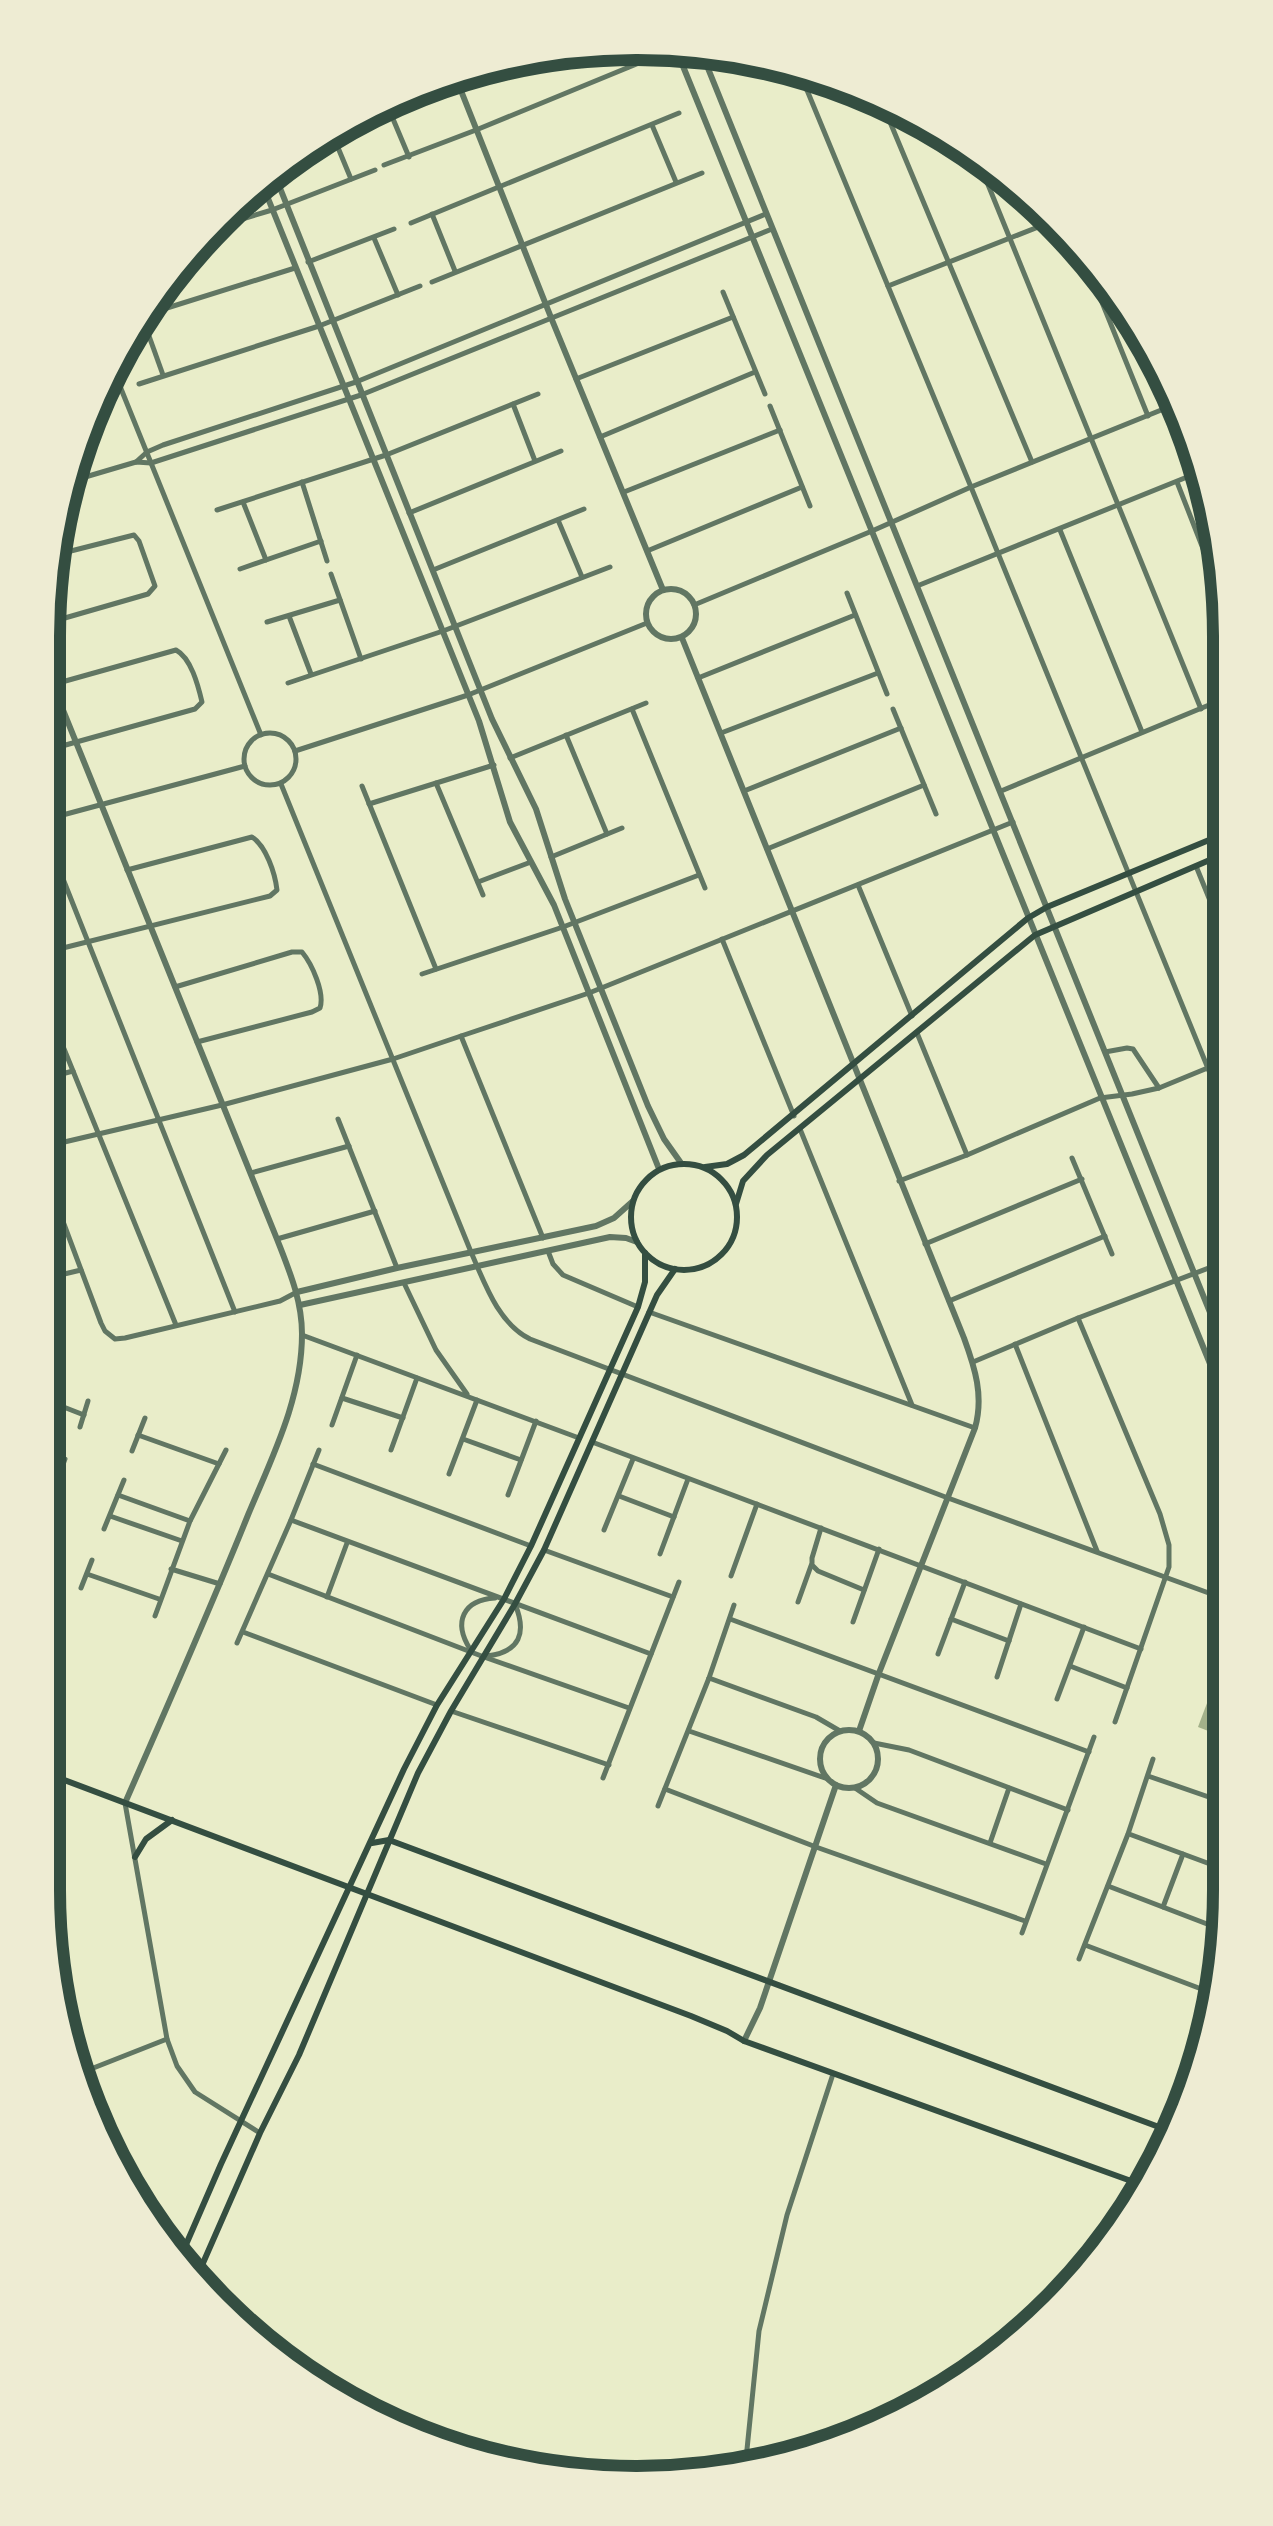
<svg xmlns="http://www.w3.org/2000/svg" width="1273" height="2526" viewBox="0 0 1273 2526" font-family="'Roboto Condensed',sans-serif">
  <style>
    .water { fill: #a3b18a }
    .lines { fill: none; stroke-linecap: round; stroke-linejoin: round }
    .minor { stroke: #617663; stroke-width: 5 }
    .tertiary { stroke: #617663; stroke-width: 6 }
    .secondary { stroke: #344e41; stroke-width: 6 }
    .rim { fill: none; stroke: #344e41; stroke-width: 12 }
  </style>
  <rect width="100%" height="100%" fill="#e9edc9"/>
  <!-- water -->
  <path class="water" d="M1227,1650L1228,1651L1229,1739L1198,1727Z"/>
  <g class="lines">
    <!-- minor -->
    <g class="minor">
      <path d="M621,51L628,67"/>
      <path d="M802,78L971,487L1227,1115"/>
      <path d="M806,89L822,83"/>
      <path d="M880,98L1032,462"/>
      <path d="M388,107L409,157"/>
      <path d="M652,125L676,182"/>
      <path d="M334,138L351,179"/>
      <path d="M976,155L1201,709"/>
      <path d="M384,165L476,130L656,56"/>
      <path d="M432,214L455,271"/>
      <path d="M411,223L679,113"/>
      <path d="M216,227L272,210L375,170"/>
      <path d="M374,238L398,295"/>
      <path d="M1078,243L1148,416"/>
      <path d="M308,262L394,229"/>
      <path d="M432,282L702,173"/>
      <path d="M888,286L1056,220"/>
      <path d="M723,292L765,394"/>
      <path d="M151,313L295,268"/>
      <path d="M144,322L163,375"/>
      <path d="M111,364L261,735"/>
      <path d="M576,379L733,317"/>
      <path d="M139,384L319,326L420,286"/>
      <path d="M513,404L535,461"/>
      <path d="M770,406L810,506"/>
      <path d="M600,437L755,372"/>
      <path d="M136,462L147,452L163,445L356,382L766,214"/>
      <path d="M75,480L136,462L151,463L361,395L772,229"/>
      <path d="M302,482L327,561"/>
      <path d="M1177,482L1225,605"/>
      <path d="M624,492L780,430"/>
      <path d="M243,502L266,560"/>
      <path d="M217,510L386,455L538,394"/>
      <path d="M409,513L561,451"/>
      <path d="M558,520L582,577"/>
      <path d="M1060,530L1142,732"/>
      <path d="M647,551L802,487"/>
      <path d="M240,569L321,541"/>
      <path d="M433,570L584,509"/>
      <path d="M331,574L361,659"/>
      <path d="M917,586L1202,471"/>
      <path d="M847,593L887,694"/>
      <path d="M694,605L872,531L971,487L1181,402"/>
      <path d="M289,616L311,674"/>
      <path d="M267,622L340,600"/>
      <path d="M44,624L148,594L155,586L139,541L134,535L55,555"/>
      <path d="M698,678L855,615"/>
      <path d="M288,683L443,631L610,567"/>
      <path d="M632,709L705,888"/>
      <path d="M893,709L936,814"/>
      <path d="M721,733L878,673"/>
      <circle cx="270" cy="759" r="26"/>
      <path d="M566,735L607,834"/>
      <path d="M44,751L195,709L202,702C198,685 191,658 176,650L44,687"/>
      <path d="M295,751L468,695L647,623"/>
      <path d="M510,758L646,703"/>
      <path d="M436,783L483,895"/>
      <path d="M281,784L471,1252C485,1284 498,1323 530,1339L948,1498L1228,1600"/>
      <path d="M362,786L436,969"/>
      <path d="M744,791L901,728"/>
      <path d="M1001,791L1226,698"/>
      <path d="M369,804L494,765"/>
      <path d="M44,820L245,766"/>
      <path d="M44,831L235,1312"/>
      <path d="M767,849L924,785"/>
      <path d="M551,857L622,828"/>
      <path d="M1196,866L1226,940"/>
      <path d="M478,882L531,862"/>
      <path d="M858,885L912,1016"/>
      <path d="M722,939L794,1116"/>
      <path d="M43,953L270,896L277,890C275,873 266,846 252,837L127,870"/>
      <path d="M422,974L563,927L699,875"/>
      <path d="M175,987L292,952H302C312,964 325,993 320,1008L312,1012L197,1042"/>
      <path d="M43,997L176,1325"/>
      <path d="M917,1033L967,1155"/>
      <path d="M461,1036L543,1238"/>
      <path d="M1105,1052L1127,1048L1133,1049L1159,1088"/>
      <path d="M43,1079L73,1071"/>
      <path d="M338,1119L397,1268"/>
      <path d="M800,1129L912,1405"/>
      <path d="M43,1147L222,1105L393,1059L461,1036L589,993L1013,822"/>
      <path d="M1072,1158L1112,1254"/>
      <path d="M43,1168L101,1323L105,1331L115,1339L125,1338L280,1301L297,1292"/>
      <path d="M251,1173L349,1146"/>
      <path d="M899,1181L967,1155L1100,1098L1132,1094L1159,1088L1227,1060"/>
      <path d="M43,1209L58,1205"/>
      <path d="M277,1239L375,1211"/>
      <path d="M925,1244L1082,1179"/>
      <path d="M548,1251L553,1264L563,1275L638,1307"/>
      <path d="M43,1279L81,1270"/>
      <path d="M404,1283L436,1350L467,1394"/>
      <path d="M949,1301L1105,1236"/>
      <path d="M649,1312L975,1428"/>
      <path d="M1078,1318L1160,1514L1169,1545V1567L1115,1722"/>
      <path d="M302,1335L579,1438"/>
      <path d="M1015,1344L1097,1551"/>
      <path d="M973,1362L1078,1318L1227,1261"/>
      <path d="M342,1398L403,1418"/>
      <path d="M43,1399L84,1415"/>
      <path d="M332,1425L357,1355"/>
      <path d="M80,1427L88,1401"/>
      <path d="M138,1435L219,1464"/>
      <path d="M463,1439L521,1460"/>
      <path d="M592,1442L1141,1649"/>
      <path d="M391,1450L417,1378"/>
      <path d="M132,1451L145,1418"/>
      <path d="M43,1463L61,1470"/>
      <path d="M313,1464L531,1546"/>
      <path d="M449,1474L477,1400"/>
      <path d="M118,1495L190,1521"/>
      <path d="M508,1495L536,1421"/>
      <path d="M619,1496L674,1517"/>
      <path d="M46,1511L65,1459"/>
      <path d="M110,1516L182,1541"/>
      <path d="M291,1520L651,1654"/>
      <path d="M104,1529L124,1480"/>
      <path d="M604,1530L633,1459"/>
      <path d="M544,1550L673,1597"/>
      <path d="M660,1554L688,1479"/>
      <path d="M813,1566L818,1571L864,1590"/>
      <path d="M171,1569L220,1584"/>
      <path d="M87,1574L159,1599"/>
      <path d="M268,1574L484,1657L629,1708"/>
      <path d="M731,1576L757,1504"/>
      <path d="M81,1588L92,1560"/>
      <path d="M327,1597L347,1543"/>
      <path d="M798,1602L812,1563V1558L821,1528"/>
      <path d="M155,1616L190,1521L226,1450"/>
      <path d="M730,1619L1089,1752"/>
      <path d="M951,1619L1009,1641"/>
      <path d="M853,1622L879,1549"/>
      <path d="M243,1632L437,1705"/>
      <path d="M237,1643L291,1520L319,1450"/>
      <path d="M470,1649C453,1622 463,1600 495,1598"/>
      <path d="M938,1654L965,1582"/>
      <path d="M487,1656C520,1652 527,1633 515,1604"/>
      <path d="M1070,1666L1127,1688"/>
      <path d="M997,1677L1021,1604"/>
      <path d="M709,1678L816,1717L840,1731"/>
      <path d="M1057,1699L1084,1627"/>
      <path d="M451,1711L609,1765"/>
      <path d="M689,1731L828,1779"/>
      <path d="M874,1743L909,1750L1068,1810"/>
      <path d="M1148,1776L1229,1804"/>
      <path d="M603,1778L679,1582"/>
      <path d="M855,1788L877,1803L1046,1864"/>
      <path d="M665,1789L816,1847L1025,1921"/>
      <path d="M125,1803L167,2039L177,2066L195,2092L260,2133"/>
      <path d="M658,1806L709,1678L734,1605"/>
      <path d="M1129,1834L1229,1871"/>
      <path d="M990,1843L1009,1788"/>
      <path d="M1108,1886L1228,1932"/>
      <path d="M1163,1907L1183,1854"/>
      <path d="M1022,1933L1094,1737"/>
      <path d="M1085,1945L1212,1993"/>
      <path d="M1079,1959L1128,1834L1153,1759"/>
      <path d="M62,2008L143,2209"/>
      <path d="M73,2076L167,2039"/>
      <path d="M745,2469L759,2331L787,2215L833,2074"/>
    </g>
    <!-- tertiary -->
    <g class="tertiary">
      <path d="M674,44L1228,1408"/>
      <path d="M701,51L1228,1357"/>
      <path d="M454,73L552,320L663,590"/>
      <path d="M274,173L492,719L536,809L565,899L648,1106L664,1139L681,1163"/>
      <path d="M261,181L479,721L510,822L554,905L659,1169"/>
      <circle cx="671" cy="614" r="25"/>
      <path d="M682,638L964,1338C975,1368 984,1396 975,1428L879,1673L859,1731"/>
      <path d="M44,663L277,1239C289,1270 302,1300 302,1334C302,1399 272,1457 248,1515C209,1612 167,1707 125,1803"/>
      <path d="M297,1292L397,1268L596,1226L614,1218L633,1201"/>
      <path d="M300,1305L610,1237L626,1238L637,1242"/>
      <circle cx="849" cy="1759" r="29"/>
      <path d="M744,2041L760,2008L836,1785"/>
    </g>
    <!-- secondary -->
    <g class="secondary">
      <circle cx="684" cy="1217" r="53"/>
      <path d="M705,1167L727,1164L744,1155L1028,918L1047,907L1226,833"/>
      <path d="M736,1204L743,1181L767,1155L1035,935L1226,853"/>
      <path d="M43,1772L691,2016L727,2031L744,2041L1145,2186"/>
      <path d="M372,1843L389,1840L1175,2133"/>
      <path d="M135,1857L146,1839L172,1820"/>
      <path d="M178,2263L221,2164L404,1769L437,1705L504,1599L531,1546L638,1307L645,1282V1253"/>
      <path d="M196,2279L260,2133L299,2055L418,1773L451,1711L515,1604L544,1550L657,1295L675,1269"/>
    </g>
  </g>
  <!-- crop -->
  <path d="M0 0H1273V2526H0ZM636 60H637A576 576 0 0 1 1213 636V1890A576 576 0 0 1 637 2466H636A576 576 0 0 1 60 1890V636A576 576 0 0 1 636 60Z" fill="#eeecd3" fill-rule="evenodd"/>
  <path class="rim" d="M636 60H637A576 576 0 0 1 1213 636V1890A576 576 0 0 1 637 2466H636A576 576 0 0 1 60 1890V636A576 576 0 0 1 636 60Z"/>
</svg>
